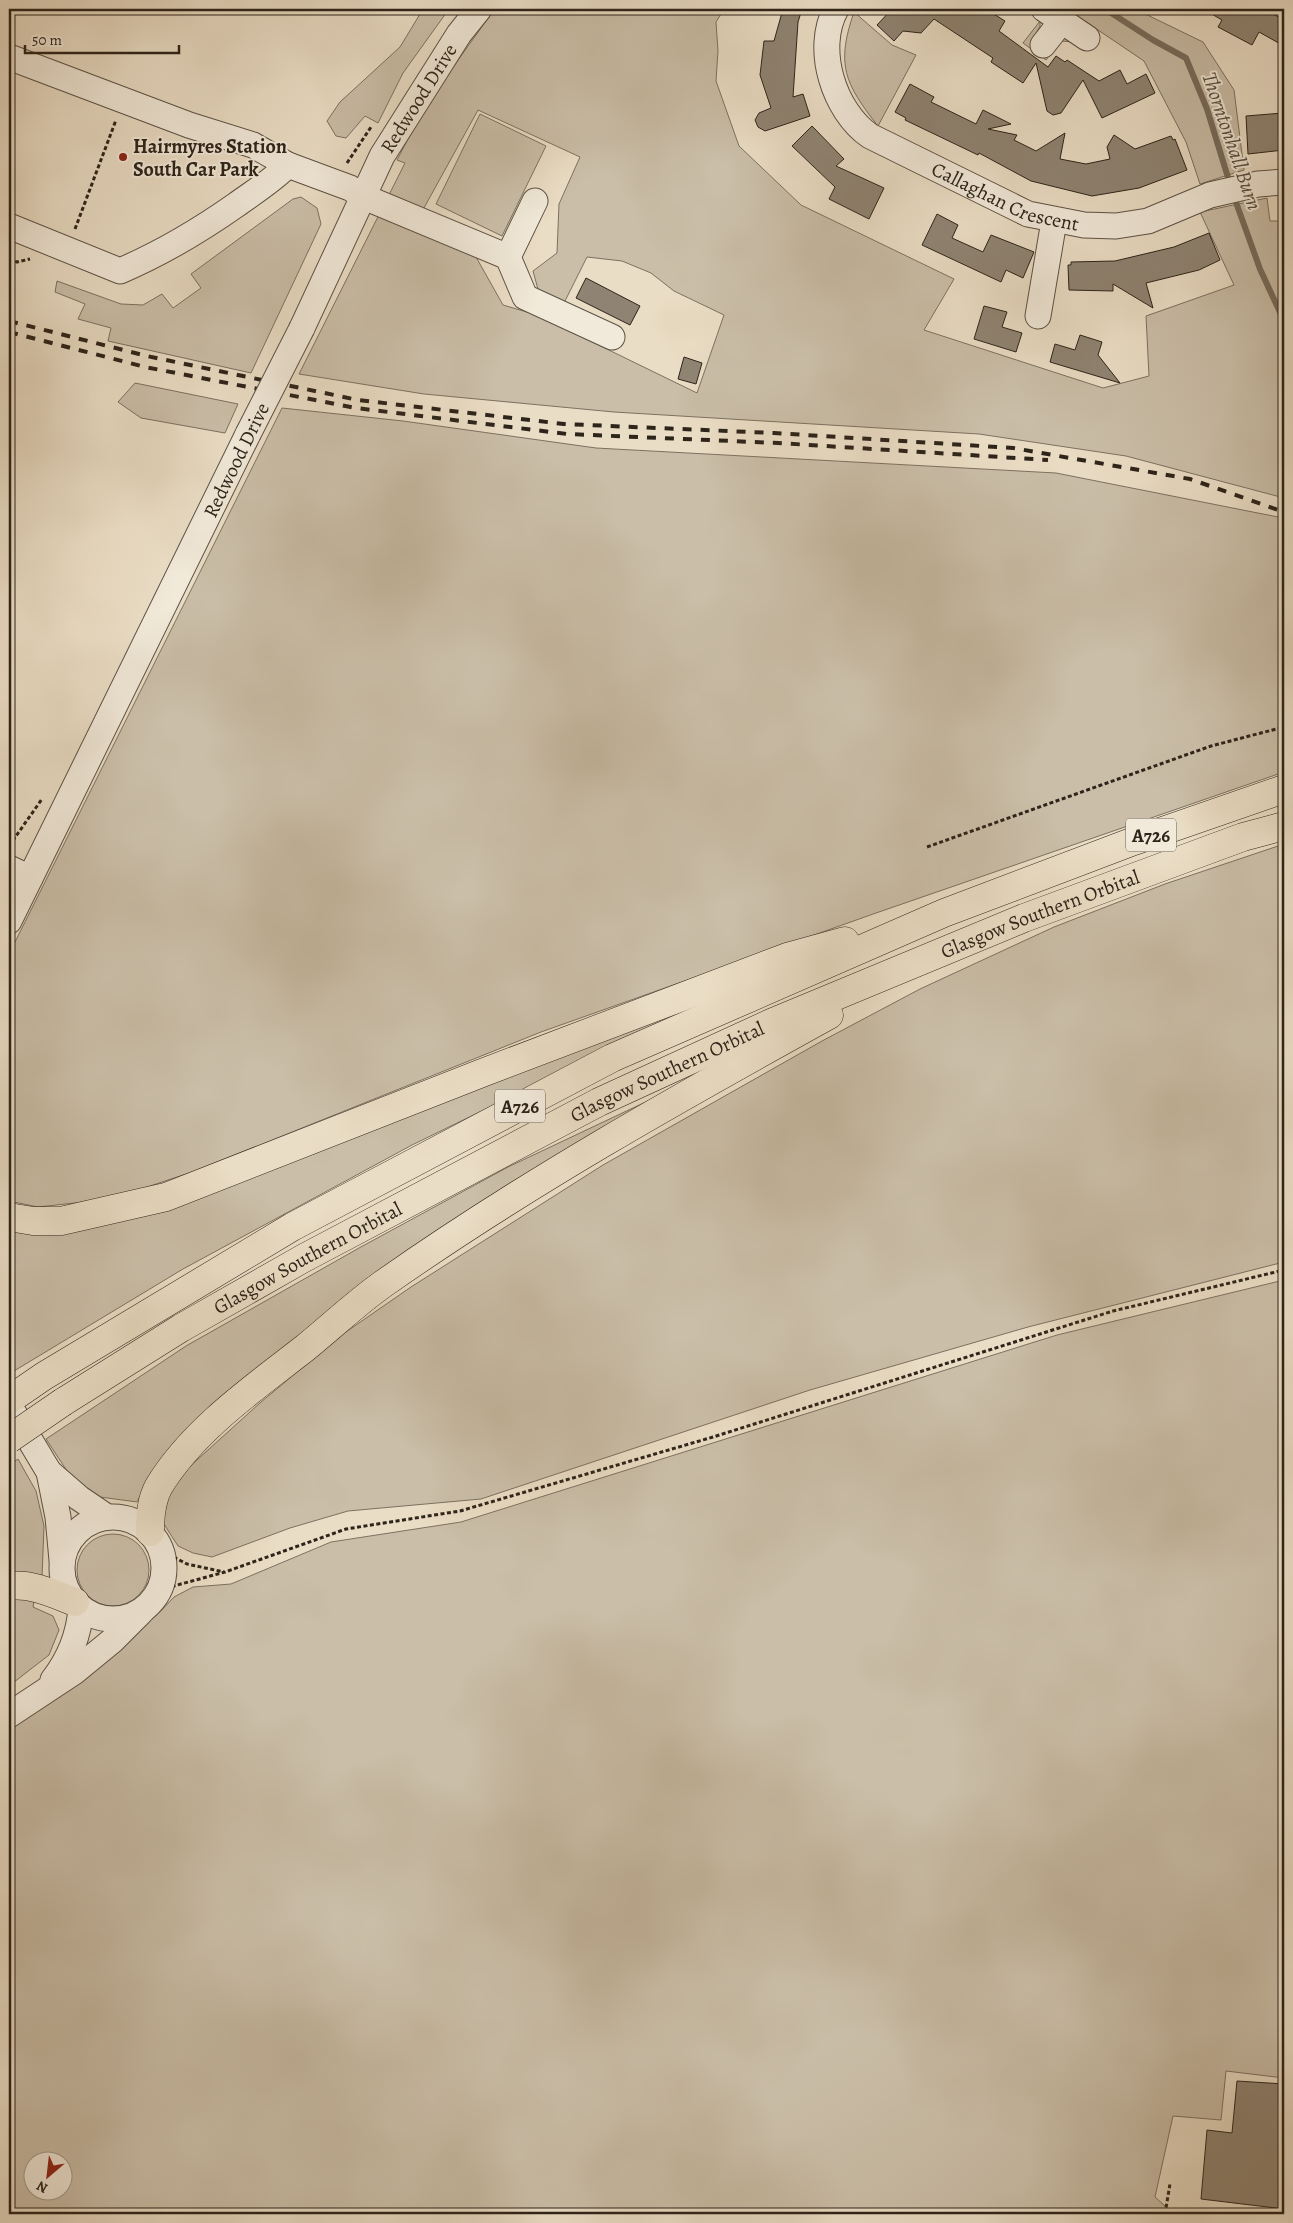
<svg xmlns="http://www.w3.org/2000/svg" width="1293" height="2223" viewBox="0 0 1293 2223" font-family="Alegreya,serif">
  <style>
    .green { fill: #cabea8; stroke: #7c7161; fill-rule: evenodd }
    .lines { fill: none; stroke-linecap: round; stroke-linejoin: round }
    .stream { stroke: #786d5e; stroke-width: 6 }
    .building { fill: #8f8473; stroke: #2d241a }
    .minor-casing { stroke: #5c5245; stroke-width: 27 }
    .highway-casing { stroke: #2d241a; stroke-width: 29 }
    .path { stroke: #2d241a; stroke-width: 3; stroke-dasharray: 4 2.5; stroke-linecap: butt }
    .minor { stroke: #f1e9d9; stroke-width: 25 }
    .highway { stroke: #eaddc5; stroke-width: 28 }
    .rail { stroke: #2d241a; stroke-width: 4; stroke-dasharray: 9 9; stroke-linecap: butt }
    .minor-bridge-casing { stroke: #5c5245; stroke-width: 27; stroke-linecap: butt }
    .highway-bridge-casing { stroke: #2d241a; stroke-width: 29; stroke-linecap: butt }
    .minor-bridge { stroke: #f1e9d9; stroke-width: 25 }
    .highway-bridge { stroke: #eaddc5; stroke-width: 28 }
    .poi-dot { fill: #8f2418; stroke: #f1e9d9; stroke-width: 2 }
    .labels { text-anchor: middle; stroke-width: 4; stroke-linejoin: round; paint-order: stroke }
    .shield { fill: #f1e9d9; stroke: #685f53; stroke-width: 1 }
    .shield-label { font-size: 19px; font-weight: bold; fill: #2d241a }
    .street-label { font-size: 20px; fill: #2d241a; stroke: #f1e9d9 }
    .poi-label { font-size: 20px; font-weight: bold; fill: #2d241a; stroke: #f1e9d9; text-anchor: start }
    .water-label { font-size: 21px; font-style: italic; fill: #594f42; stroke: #f1e9d9 }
  </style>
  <rect width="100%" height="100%" fill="#eaddc5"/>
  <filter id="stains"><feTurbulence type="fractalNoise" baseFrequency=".004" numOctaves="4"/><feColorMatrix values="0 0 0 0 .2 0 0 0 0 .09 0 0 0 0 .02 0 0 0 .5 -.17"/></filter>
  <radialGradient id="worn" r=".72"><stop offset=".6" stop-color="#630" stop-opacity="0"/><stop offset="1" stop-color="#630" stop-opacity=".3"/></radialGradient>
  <!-- green -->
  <g class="green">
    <path d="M423,9H449L403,73L378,123L365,116L346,138L336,136L327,121L340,102L400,47Z"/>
    <path d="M495,9H724L716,22L718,51L716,81L739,146L801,205L954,279L924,330L1103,388L1149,376L1146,316L1234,285L1200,212L1267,198L1270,221H1284V498L1126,456L979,434L614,412L424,394L299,374L405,163L397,160C424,106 459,58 495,9ZM478,110L580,157L559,204L557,253L533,271L539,293L563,305L587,257L622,261L651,273L674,291L724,315L697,393L537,315L503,305L476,257L414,226Z"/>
    <path d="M1067,9H1135L1203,42L1234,90L1244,170L1200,184L1186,142L1144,61Z"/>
    <path d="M854,12L892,45L916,55L878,126C844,83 836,64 854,12Z"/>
    <path d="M1040,21V26L1031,43L1052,42L1068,35L1074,42L1061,41L1046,60L1023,43Z"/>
    <path d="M480,114L546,146L502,236L436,204Z"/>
    <path d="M301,197L317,208L321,224L251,373L108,341L111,328L78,319L85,304L55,292L57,281L121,304L143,305L162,294L173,308L201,288L191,274L293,199Z"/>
    <path d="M135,383L238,404L225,433L141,418L118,402Z"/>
    <path d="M282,408L403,421L596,448L1056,473L1278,517L1284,520V772L876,913L541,1032L195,1171L111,1199L38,1207L9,1201V954Z"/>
    <path d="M1284,844V1262L1028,1327L810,1390L481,1499L348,1511L290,1528L212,1557L193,1553L178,1546L162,1521L167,1492L187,1469L261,1402L343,1334L411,1287L603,1165L822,1041L920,989L1054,927L1165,884Z"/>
    <path d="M699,1005L412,1145L183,1269L9,1374V1227L33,1229Z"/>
    <path d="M690,1081L495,1200L149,1479L137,1502L100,1497L71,1477L46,1439L186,1346L359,1248L508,1167Z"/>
    <path d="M1284,1280V2078L1226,2071L1221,2120L1173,2116L1155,2197L1174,2214H9V1729L62,1693L157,1615L174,1597L193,1587L231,1584L331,1542L461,1522L1057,1335ZM32,2160H62V2190H32Z"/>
    <path d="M18,1459L36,1491L44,1526L42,1577L9,1574V1465Z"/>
    <circle cx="113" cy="1570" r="36"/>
    <path d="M20,1598L34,1601L33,1607L53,1616L59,1630L49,1655L9,1686V1599Z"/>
  </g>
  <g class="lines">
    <!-- stream -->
    <g class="stream">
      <path d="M1105,9L1153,40L1186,58L1207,109L1230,184"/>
      <path d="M1233,194L1260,269L1284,321"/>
    </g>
  </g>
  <!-- building -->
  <g class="building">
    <path d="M783,9H802L798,22L793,97L803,94L810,116L765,131L758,127L755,120L759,113L771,108L760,75L764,41H774Z"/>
    <path d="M892,9H986L1005,21L999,31L1048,67L1056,56L1065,62L1067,60L1099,81L1120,70L1127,84L1146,74L1155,93L1102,118L1083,80L1061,113L1053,115L1047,111L1036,63L1023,83L991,62L993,58L934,19L921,33L903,31L894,41L877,25Z"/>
    <path d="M1203,9H1264L1284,20V46L1259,32L1252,45L1218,27L1222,20Z"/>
    <path d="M910,84L934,97L931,102L976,124L983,110L1011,124L988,129L1017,135L1014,140L1036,151L1065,133L1060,159L1086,164L1110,159L1107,147L1114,135L1135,149L1171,136L1173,140L1175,139L1187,170L1139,188L1092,196L1031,181L979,153L978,155L905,120L906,118L895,112Z"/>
    <path d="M1283,113L1284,150L1248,154L1246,116Z"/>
    <path d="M812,126L844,159L836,166L884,188L869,219L829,199L835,187L792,146Z"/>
    <path d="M937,214L958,225L952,238L983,252L991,235L1034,252L1023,278L1006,270L1001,282L922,245Z"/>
    <path d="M1209,233L1220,260L1199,270L1146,283L1153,308L1113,284V291L1069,290L1068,265H1071V262L1115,261L1174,247Z"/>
    <path d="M586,278L640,306L630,325L576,298Z"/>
    <path d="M984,306L1007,312L1002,327L1022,333L1016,352L974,339Z"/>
    <path d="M1080,335L1102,342L1098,355L1120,383L1050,362L1055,344L1075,350Z"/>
    <path d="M684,357L702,363L696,384L678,379Z"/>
    <path d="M1237,2081L1284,2084V2209L1201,2199L1207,2130L1232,2133Z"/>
  </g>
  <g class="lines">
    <defs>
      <g id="minor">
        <path id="s1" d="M836,9C814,49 834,111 870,136L1028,214L1084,225L1116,226L1148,221L1210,195L1258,184L1284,182"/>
        <path d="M1044,9L1087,38"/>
        <path d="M1043,45L1061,22"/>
        <path d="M9,57L189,125L253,145L288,165L350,188L364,197L508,257L525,297L612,337"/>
        <path d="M9,226L120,271C162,253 199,231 236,205C254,192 272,181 288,165"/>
        <path d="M508,257L535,201"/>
        <path d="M1038,316L1054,221"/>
        <path id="s2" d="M302,328L382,156L459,34L479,9"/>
        <path d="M9,868L30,878"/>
        <path d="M9,921L248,434"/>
        <path d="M9,1405L49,1472L58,1517L62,1560"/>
        <path d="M49,1472L79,1498L107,1517"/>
        <circle cx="113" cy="1568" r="51"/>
        <path d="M53,1680C70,1658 79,1636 81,1608"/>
        <path d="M9,1715L74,1672L113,1640L141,1612"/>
      </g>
      <g id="highway">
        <path d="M9,1217L33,1221H61L166,1197L482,1073L787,957L845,941"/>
        <path d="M9,1400L44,1376L292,1227L612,1058L944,913L1134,841L1284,789"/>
        <path id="s3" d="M63,1402L181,1328L304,1258L599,1102L771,1023L1024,918L1243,837L1284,826"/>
        <path d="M150,1532C150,1516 151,1500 159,1486C193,1430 255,1387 305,1348C331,1327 356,1303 383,1284C525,1184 677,1099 829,1015"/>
        <path d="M9,1586C32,1583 54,1594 75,1602"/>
      </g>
    </defs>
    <!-- minor casing -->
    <use href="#minor" class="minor-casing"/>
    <!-- highway casing -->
    <use href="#highway" class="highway-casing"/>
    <!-- path -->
    <g class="path">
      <path d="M347,163L371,127"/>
      <path d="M75,229L116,120"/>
      <path d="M9,259L17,262L30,259"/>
      <path d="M9,834L15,838"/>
      <path d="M9,846L42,799"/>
      <path d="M927,847L1211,746L1284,727"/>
      <path d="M162,1551L187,1564L224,1572"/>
      <path d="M159,1590L225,1572L346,1529L460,1511L713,1437L1113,1311L1284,1270"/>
      <path d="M1165,2214L1170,2184"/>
    </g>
    <!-- minor -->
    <use href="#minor" class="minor"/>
    <!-- highway -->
    <use href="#highway" class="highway"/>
    <!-- rail -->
    <g class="rail">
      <path d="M9,321L147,356L358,400L564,424L774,433L1013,448L1190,479L1284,512"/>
      <path d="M9,332L145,367L356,408L567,434L778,443L1048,460"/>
    </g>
    <defs>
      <path id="minor-bridge" d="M248,434L302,328"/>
      <path id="highway-bridge" d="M9,1439L63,1402"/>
    </defs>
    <!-- minor-bridge casing -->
    <use href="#minor-bridge" class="minor-bridge-casing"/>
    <!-- highway-bridge casing -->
    <use href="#highway-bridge" class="highway-bridge-casing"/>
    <!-- minor-bridge -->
    <use href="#minor-bridge" class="minor-bridge"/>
    <!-- highway-bridge -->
    <use href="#highway-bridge" class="highway-bridge"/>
  </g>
  <!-- markers -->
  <circle class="poi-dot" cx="123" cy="157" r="5"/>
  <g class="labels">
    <!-- shield labels -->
    <g class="shield">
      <rect x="1126" y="818.5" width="50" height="33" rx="4"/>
      <rect x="495" y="1089.5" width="50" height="33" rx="4"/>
    </g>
    <g class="shield-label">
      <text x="1151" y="842">A726</text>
      <text x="520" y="1113">A726</text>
    </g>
    <!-- street labels -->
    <g class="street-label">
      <text dy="7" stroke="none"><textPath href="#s2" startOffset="258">Redwood Drive</textPath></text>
      <text dy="7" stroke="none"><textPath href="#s1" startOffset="291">Callaghan Crescent</textPath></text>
      <text transform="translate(236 460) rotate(-64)" y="7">Redwood Drive</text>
      <text dy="7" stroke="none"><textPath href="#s3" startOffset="1094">Glasgow Southern Orbital</textPath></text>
      <text dy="7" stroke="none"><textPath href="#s3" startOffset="689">Glasgow Southern Orbital</textPath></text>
      <text dy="7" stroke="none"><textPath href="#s3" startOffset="284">Glasgow Southern Orbital</textPath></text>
    </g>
    <!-- poi labels -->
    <g class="poi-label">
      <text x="133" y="153">Hairmyres Station<tspan x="133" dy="23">South Car Park</tspan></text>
    </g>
    <!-- water labels -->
    <g class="water-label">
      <text transform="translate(1232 141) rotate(71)" y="7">Thorntonhall Burn</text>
    </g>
  </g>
  <!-- margin -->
  <rect width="1293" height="2223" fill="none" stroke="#eaddc5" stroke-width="30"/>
  <rect x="10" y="10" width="1273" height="2203" fill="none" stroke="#2d241a" stroke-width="2.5"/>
  <rect x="15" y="15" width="1263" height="2193" fill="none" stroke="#2d241a"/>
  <!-- north arrow -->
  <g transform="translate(48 2176) rotate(208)"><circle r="24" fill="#f1e9d9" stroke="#a39a8d"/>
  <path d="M0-4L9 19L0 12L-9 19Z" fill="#8f2418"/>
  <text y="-8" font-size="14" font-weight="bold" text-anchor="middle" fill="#2d241a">N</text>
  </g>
  <!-- scale -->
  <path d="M25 45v8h154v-8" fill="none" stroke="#2d241a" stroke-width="2.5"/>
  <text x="32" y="45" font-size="15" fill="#2d241a" stroke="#f1e9d9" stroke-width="4" paint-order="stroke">50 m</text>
  <rect width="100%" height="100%" filter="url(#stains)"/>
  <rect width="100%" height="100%" fill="url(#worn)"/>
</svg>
